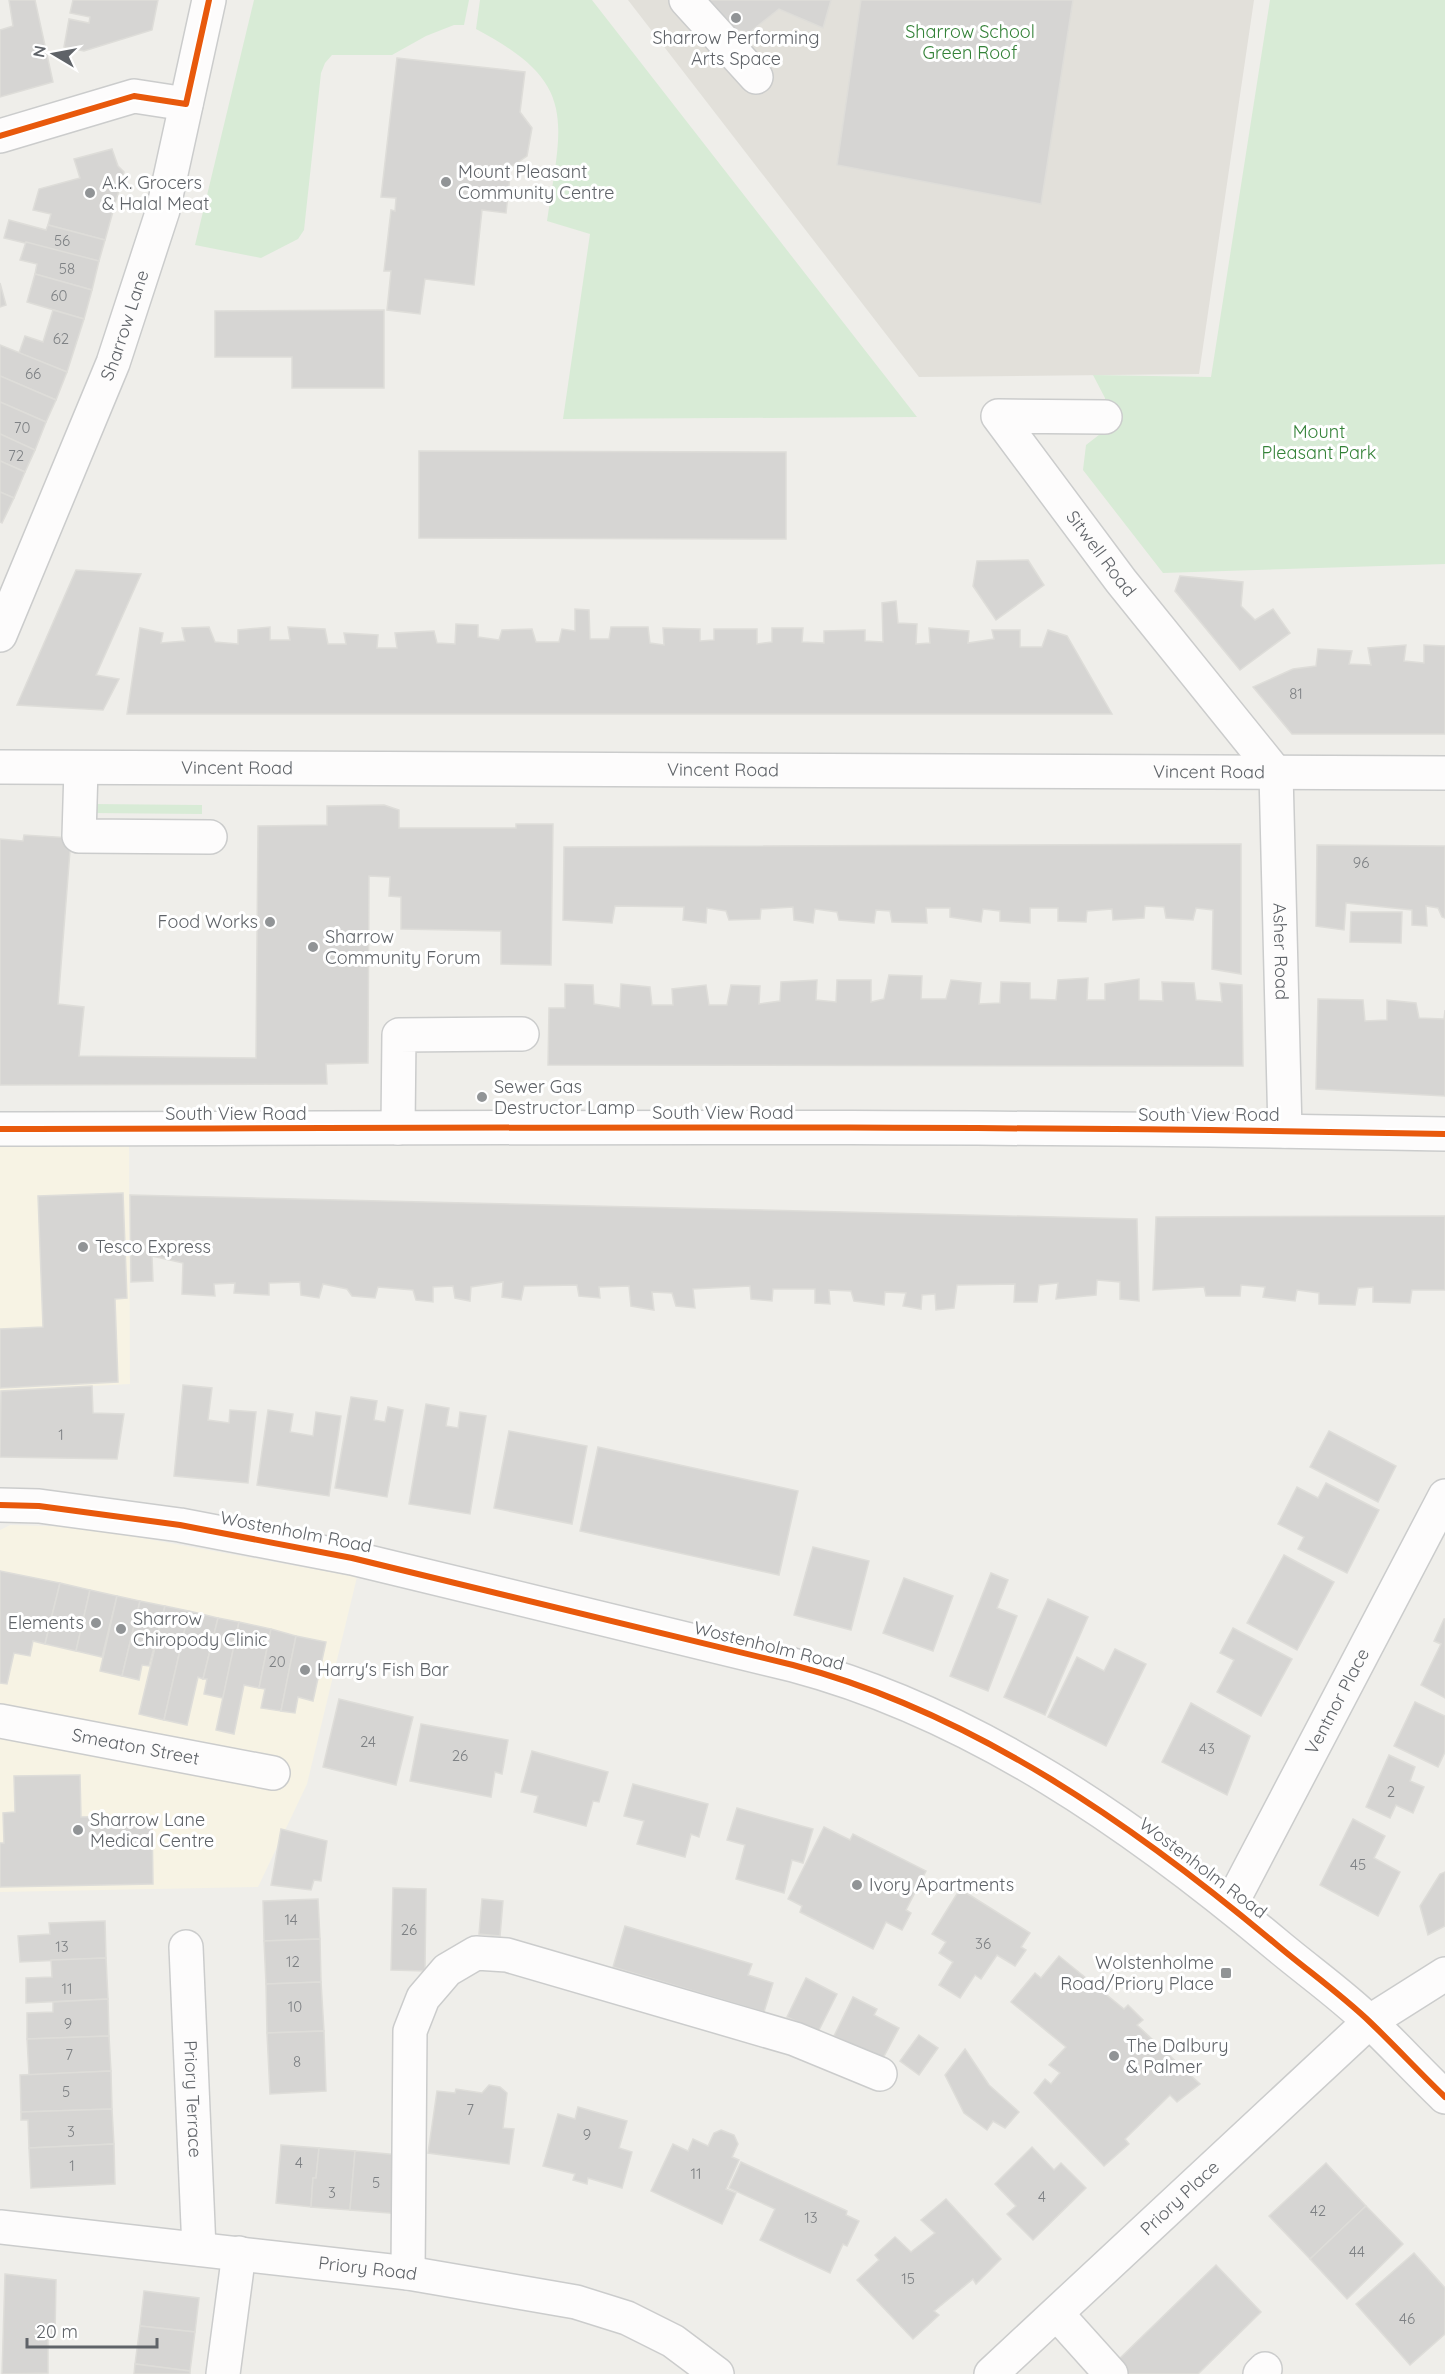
<svg xmlns="http://www.w3.org/2000/svg" width="1445" height="2374" viewBox="0 0 1445 2374" font-family="Quicksand,sans-serif">
  <style>
    .commercial { fill: #f7f3e4 }
    .education { fill: #e2e0da }
    .green { fill: #d8ebd6 }
    .building { fill: #d6d5d3; stroke: #deddd9; stroke-width: 1.5 }
    .lines { fill: none; stroke-linecap: round; stroke-linejoin: round }
    .minor-casing { stroke: #cbcccc; stroke-width: 36 }
    .minor { stroke: #fdfcfc; stroke-width: 33 }
    .cycleway-casing { stroke: #fff; stroke-width: 10 }
    .cycleway { stroke: #e8590c; stroke-width: 6 }
    .poi-dot { fill: #919496; stroke: #fff; stroke-width: 2 }
    .labels { text-anchor: middle; stroke-width: 6; stroke-linejoin: round; paint-order: stroke }
    .number-label { font-size: 15px; fill: #7e8184 }
    .park-label { font-size: 18px; fill: #348238; stroke: #fff }
    .poi-label { font-size: 18px; fill: #5f6368; stroke: #fff; text-anchor: start }
    .street-label { font-size: 18px; fill: #5f6368; stroke: #fff }
  </style>
  <rect width="100%" height="100%" fill="#efeeea"/>
  <!-- commercial -->
  <g class="commercial">
    <path d="M0,1139L129,1143L130,1384L0,1391Z"/>
    <path d="M10,1525L82,1527L357,1577L307,1784L258,1887L0,1892V1530Z"/>
  </g>
  <!-- education -->
  <path class="education" d="M628,0H1254L1199,374L919,377Z"/>
  <!-- green -->
  <g class="green">
    <path d="M254,0H469L464,25H454L426,36L392,55H332L325,63L321,73L304,230L298,239L261,258L195,245Z"/>
    <path d="M480,0H592L917,417L563,419L590,234L547,221C562,120 579,83 476,29Z"/>
    <path d="M1270,0H1445V564L1163,573L1083,470L1086,445L1104,431L1105,398L1093,375L1211,377Z"/>
    <path d="M92,804L202,805V814L92,813Z"/>
  </g>
  <!-- building -->
  <g class="building">
    <path d="M9,0H35L53,82L0,97V30L13,26Z"/>
    <path d="M73,0H158L152,30L84,51L64,47L69,19L89,23L90,17L70,13Z"/>
    <path d="M690,0H831L823,28L779,9L750,32L713,27Z"/>
    <path d="M861,0H1073L1041,204L837,165Z"/>
    <path d="M397,58L525,72L520,112L532,128L527,156L511,167L506,213L482,210L474,285L425,279L420,314L387,310L391,271H384L391,210L395,211L396,198L381,197Z"/>
    <path d="M112,149L118,166L124,172L105,240L48,225L51,214L33,210L39,189L80,178L74,159Z"/>
    <path d="M9,220L46,230L48,225L105,240L99,261L4,238Z"/>
    <path d="M26,242L99,261L92,290L35,274L37,264L20,260Z"/>
    <path d="M35,274L92,290L84,319L27,302Z"/>
    <path d="M0,283L6,305L0,307Z"/>
    <path d="M53,310L84,319L67,372L19,353L25,336L43,342Z"/>
    <path d="M384,310V388H292V357H215V311Z"/>
    <path d="M0,345L67,372L56,400L0,376Z"/>
    <path d="M0,376L56,400L46,422L0,402Z"/>
    <path d="M0,402L46,422L35,450L0,434Z"/>
    <path d="M0,434L35,450L25,472L0,461Z"/>
    <path d="M419,451L786,452V539L419,538Z"/>
    <path d="M0,461L25,472L14,498L0,492Z"/>
    <path d="M0,492L14,498L2,523L0,522Z"/>
    <path d="M1028,560L1044,585L996,620L973,586L977,561Z"/>
    <path d="M76,570L141,574L96,675L119,679L103,710L17,705Z"/>
    <path d="M1180,576L1243,582L1241,606L1255,620L1273,609L1290,633L1240,670L1175,591Z"/>
    <path d="M896,601L898,623L917,624L916,644L930,643L929,628L969,631L968,643L994,639L992,630H1020V647H1042L1048,630L1067,636L1112,714H127L140,628L163,633L161,643L185,641L182,628L209,627L215,642L238,644V630L270,627V640H290L288,627L325,629L328,644H346L344,633L378,635L377,648H397L395,633L434,631L437,643L455,644L456,624L478,625V637L499,640L502,630L532,629L536,642H559L562,629L575,631V609L589,610L590,639H609L611,627H648L650,643L664,645L663,628L700,629V641L714,640V629H757V644L772,642V628H803L802,642L824,643V631L865,630V641L883,642L882,603Z"/>
    <path d="M1406,645L1404,661L1424,663V645L1445,646V734H1292L1253,687L1293,669L1316,666L1318,649L1352,651L1349,664L1371,665L1368,648Z"/>
    <path d="M384,805L399,810V828H516V824H553L551,965L501,964V931L401,929V897L389,896L390,877L369,876L368,1063L326,1064L327,1084L0,1085V839L23,841L24,835L71,838L58,1004L84,1007L79,1056L256,1058L258,826L327,825V806Z"/>
    <path d="M1241,844V974L1212,969L1213,910L1196,908L1193,920L1166,918L1164,907L1145,906L1144,918L1113,920L1112,909L1087,911L1086,922L1058,921V908H1030V923L1000,921V911L983,909L981,922L950,917V908H926L927,923L892,922L890,911L876,910L874,923L839,920L837,912L815,909L813,923L794,920L793,907L761,909L760,919L729,920L726,911L707,908L706,923L683,920L684,907L615,906L612,923L563,920L564,847Z"/>
    <path d="M1317,845L1445,846V918L1442,917L1438,908L1426,906L1427,926L1412,925V910L1346,903L1344,930L1316,926Z"/>
    <path d="M1351,912H1402L1401,943L1350,942Z"/>
    <path d="M889,975L922,976L921,999H946L951,980L981,983L979,1004L1000,1003L1001,982L1030,983V999L1056,1000L1058,980L1088,978L1087,1000H1105V984L1139,979V1000L1163,1001L1162,982L1194,983L1196,1000L1222,1002L1220,983L1242,985L1243,1066L548,1065L549,1008H565V984L593,985L594,1004L620,1008L621,984L650,987L652,1005H673L672,989L706,985L709,1005H727L731,985L760,986L759,1004L780,1001L781,982L817,980L816,1000L836,1002L837,980H871V1002L884,999Z"/>
    <path d="M1318,999L1363,1000L1365,1021L1387,1020V1000L1416,1003L1419,1018L1444,1019L1445,1010V1096L1316,1089Z"/>
    <path d="M123,1193L127,1298L115,1299L118,1382L0,1388V1329L43,1327L38,1196Z"/>
    <path d="M130,1195L1137,1219L1139,1301L1120,1299V1282L1097,1280L1096,1295L1056,1299L1058,1283L1039,1285L1037,1302H1014L1015,1284L957,1285L954,1308L936,1310L935,1294L922,1295L921,1309L903,1306L906,1293L885,1292L884,1305L854,1301L851,1291L829,1290L830,1304L815,1303V1289H773L772,1301L751,1299L750,1286L693,1289L695,1308L676,1306L672,1293L652,1292L654,1310L631,1306L629,1286L599,1287L600,1298L579,1296L577,1285L524,1286L521,1300L502,1297L503,1282L471,1287L470,1301L455,1298L453,1286L433,1287V1302L416,1300L413,1290L378,1287L375,1298L352,1296L347,1289L323,1284L319,1298L301,1295L300,1282L269,1283V1295L234,1293L235,1283L214,1284L215,1296L182,1294L183,1263L152,1256L153,1281L131,1282Z"/>
    <path d="M1445,1216V1290H1412L1410,1303L1373,1302V1287L1358,1288L1355,1305L1319,1304V1293L1297,1290L1295,1301L1263,1297L1265,1287L1241,1285L1240,1296H1206L1204,1287L1153,1290L1156,1217Z"/>
    <path d="M183,1385L212,1388L208,1420L229,1423L230,1410L256,1412L248,1483L174,1476Z"/>
    <path d="M92,1386L93,1413L124,1414L117,1459L0,1457L1,1391Z"/>
    <path d="M351,1397L377,1401L374,1420L385,1422L388,1407L403,1410L387,1497L335,1488Z"/>
    <path d="M426,1404L449,1408L446,1426L458,1428L460,1412L486,1416L470,1514L409,1504Z"/>
    <path d="M268,1410L293,1414L290,1432L313,1436L316,1412L341,1416L329,1496L257,1485Z"/>
    <path d="M509,1431L587,1446L572,1524L494,1508Z"/>
    <path d="M1329,1431L1396,1466L1378,1502L1310,1467Z"/>
    <path d="M598,1447L798,1491L779,1575L580,1531Z"/>
    <path d="M1326,1483L1379,1510L1347,1573L1298,1549L1304,1537L1278,1524L1297,1487L1318,1498Z"/>
    <path d="M813,1547L869,1561L851,1630L794,1615Z"/>
    <path d="M1284,1555L1334,1582L1297,1650L1247,1623Z"/>
    <path d="M0,1571L60,1583L45,1644L33,1641L30,1656L14,1653L7,1684L0,1683Z"/>
    <path d="M991,1573L1008,1580L997,1608L1017,1616L988,1691L950,1676Z"/>
    <path d="M904,1578L953,1596L933,1651L883,1633Z"/>
    <path d="M60,1583L90,1590L76,1651L45,1644Z"/>
    <path d="M90,1590L117,1596L102,1657L76,1651Z"/>
    <path d="M117,1596L140,1601L122,1676L100,1671Z"/>
    <path d="M1048,1599L1088,1617L1045,1715L1004,1697Z"/>
    <path d="M140,1601L165,1606L149,1666L142,1665L139,1680L122,1676Z"/>
    <path d="M165,1606L189,1611L164,1720L139,1714Z"/>
    <path d="M189,1611L218,1618L203,1679L198,1677L187,1725L164,1720Z"/>
    <path d="M218,1618L239,1622L223,1698L204,1694L207,1679H203Z"/>
    <path d="M1444,1619H1445V1698L1421,1685L1441,1644L1434,1641Z"/>
    <path d="M239,1622L271,1629L259,1688L244,1685L234,1734L216,1730Z"/>
    <path d="M1233,1628L1292,1659L1261,1716L1217,1692L1234,1660L1220,1653Z"/>
    <path d="M271,1629L296,1636L281,1711L261,1708L265,1689L259,1688Z"/>
    <path d="M296,1636L326,1642L313,1701L298,1697L295,1713L281,1711Z"/>
    <path d="M1115,1649L1146,1664L1106,1746L1048,1717L1077,1657L1104,1671Z"/>
    <path d="M339,1699L413,1717L396,1785L323,1767Z"/>
    <path d="M1415,1702L1445,1716V1752L1438,1767L1394,1746Z"/>
    <path d="M1191,1703L1250,1736L1227,1795L1162,1762Z"/>
    <path d="M421,1724L508,1740L502,1774L495,1772L491,1797L410,1781Z"/>
    <path d="M532,1751L608,1772L599,1802L593,1801L586,1826L534,1812L538,1796L521,1792Z"/>
    <path d="M1389,1755L1415,1767L1410,1781L1424,1787L1413,1813L1396,1805L1390,1818L1366,1807Z"/>
    <path d="M80,1775L81,1817L152,1816L153,1884L0,1887V1843H4L3,1813L15,1812L14,1776Z"/>
    <path d="M633,1784L708,1804L699,1837L691,1834L685,1857L637,1844L644,1821L624,1816Z"/>
    <path d="M737,1808L813,1829L803,1863L792,1860L784,1893L736,1879L745,1845L727,1840Z"/>
    <path d="M1353,1819L1385,1836L1374,1858L1400,1872L1378,1916L1320,1885Z"/>
    <path d="M824,1827L850,1840L853,1834L926,1871L906,1910L911,1913L902,1930L886,1922L873,1949L800,1912L802,1906L788,1899Z"/>
    <path d="M281,1829L327,1841L321,1881L314,1880L311,1890L271,1885Z"/>
    <path d="M1445,1872V1926L1428,1935L1420,1906L1440,1874Z"/>
    <path d="M393,1888L426,1889L425,1971L391,1970Z"/>
    <path d="M960,1889L1030,1933L1021,1947L1026,1950L1015,1966L997,1955L981,1979L975,1975L960,1998L939,1985L953,1962L939,1953L946,1942L932,1934Z"/>
    <path d="M318,1899L320,1939L264,1941L263,1901Z"/>
    <path d="M482,1899L503,1901L500,1936L479,1934Z"/>
    <path d="M105,1921L106,1958L20,1962L18,1936L50,1934L49,1923Z"/>
    <path d="M625,1926L752,1964L748,1975L773,1983L764,2012L613,1967Z"/>
    <path d="M320,1939L321,1982L266,1984L264,1941Z"/>
    <path d="M1059,1956L1124,2009L1128,2005L1143,2020L1137,2025L1200,2084L1177,2102L1170,2095L1125,2139L1129,2144L1104,2166L1034,2093L1045,2079L1051,2084L1060,2073L1049,2065L1066,2047L1011,2002L1035,1973L1041,1978Z"/>
    <path d="M106,1958L108,1999L26,2003V1978L52,1977L51,1960Z"/>
    <path d="M806,1978L837,1994L818,2032L787,2017Z"/>
    <path d="M321,1982L324,2031L267,2033L266,1984Z"/>
    <path d="M853,1997L877,2009L874,2015L899,2028L882,2060L834,2036Z"/>
    <path d="M108,1999L109,2036L27,2039V2013L53,2012V2002Z"/>
    <path d="M324,2031L326,2091L270,2094L267,2033Z"/>
    <path d="M919,2035L938,2048L919,2075L900,2061Z"/>
    <path d="M109,2036L111,2071L29,2075L27,2039Z"/>
    <path d="M965,2049L989,2085L1019,2112L1005,2128L993,2121L987,2130L964,2113L945,2075Z"/>
    <path d="M111,2071L112,2109L21,2112L20,2075Z"/>
    <path d="M489,2085L500,2087L507,2093L503,2128L514,2129L509,2164L428,2153L437,2091L455,2093L456,2089L482,2093Z"/>
    <path d="M578,2107L627,2121L619,2148L632,2152L622,2188L588,2178L587,2184L573,2180L575,2174L543,2166L558,2114L575,2119Z"/>
    <path d="M112,2109L114,2144L29,2148L28,2120H21V2112Z"/>
    <path d="M721,2130L734,2135L738,2144L732,2157L739,2160L726,2189L736,2193L722,2224L651,2191L673,2144L688,2151L693,2139L708,2146L714,2133Z"/>
    <path d="M114,2144L115,2184L31,2188L29,2148Z"/>
    <path d="M281,2145L319,2148L316,2178H313L311,2207L276,2203Z"/>
    <path d="M1032,2147L1054,2170L1061,2163L1086,2188L1033,2240L1007,2214L1016,2206L995,2184Z"/>
    <path d="M319,2148L355,2151L350,2210L311,2207L313,2178H316Z"/>
    <path d="M355,2151L400,2155L402,2214L350,2210Z"/>
    <path d="M741,2162L847,2211L846,2215L859,2221L847,2246L843,2244L830,2273L760,2240L775,2209L729,2188Z"/>
    <path d="M1326,2163L1366,2206L1310,2259L1269,2216Z"/>
    <path d="M946,2199L1001,2259L976,2284L973,2279L934,2311L939,2315L913,2339L857,2280L879,2260L875,2255L895,2237L911,2252L935,2233L921,2220Z"/>
    <path d="M1366,2206L1403,2244L1347,2299L1310,2259Z"/>
    <path d="M1414,2253L1445,2288V2334L1410,2365L1356,2304Z"/>
    <path d="M1216,2265L1261,2312L1198,2374H1128L1116,2362Z"/>
    <path d="M5,2274L56,2280L55,2336H48V2373L2,2374Z"/>
    <path d="M144,2291L199,2298L195,2332L140,2326Z"/>
    <path d="M140,2326L195,2332L190,2371L135,2364Z"/>
    <path d="M135,2364L190,2371V2374H134Z"/>
  </g>
  <g class="lines">
    <defs>
      <g id="minor">
        <path d="M686,0L756,77"/>
        <path d="M0,136L134,96L186,104"/>
        <path id="s1" d="M1105,417L998,416L1121,581L1276,773L1285,1131"/>
        <path id="s2" d="M0,635L113,363L163,210L209,0"/>
        <path id="s3" d="M0,767L1445,773"/>
        <path d="M81,769L79,836L210,837"/>
        <path d="M398,1128L399,1035L522,1034"/>
        <path d="M0,1129C482,1128 963,1124 1445,1134"/>
        <path d="M0,1505L39,1506L180,1525L352,1558L793,1665C974,1713 1135,1826 1277,1945C1308,1971 1342,1995 1371,2023C1396,2047 1420,2073 1445,2097"/>
        <path id="s4" d="M0,1721L273,1773"/>
        <path id="s5" d="M1230,1906L1445,1496"/>
        <path id="s6" d="M186,1947L199,2249"/>
        <path id="s7" d="M0,2227L408,2273L576,2302L627,2318L673,2341L717,2374"/>
        <path d="M408,2273L410,2031L423,1998L447,1970L476,1953L507,1955L795,2039L880,2074"/>
        <path d="M1057,2314L1111,2374"/>
        <path d="M223,2374L239,2253"/>
        <path id="s8" d="M991,2374L1369,2022L1445,1974"/>
        <path d="M1260,2374L1265,2369"/>
      </g>
    </defs>
    <!-- minor casing -->
    <use href="#minor" class="minor-casing"/>
    <!-- minor -->
    <use href="#minor" class="minor"/>
    <defs>
      <g id="cycleway">
        <path d="M0,136L134,96L186,104L209,0"/>
        <path d="M0,1129C482,1128 963,1124 1445,1134"/>
        <path d="M0,1505L39,1506L180,1525L352,1558L793,1665C974,1713 1135,1826 1277,1945C1308,1971 1342,1995 1371,2023C1396,2047 1420,2073 1445,2097"/>
      </g>
    </defs>
    <!-- cycleway casing -->
    <use href="#cycleway" class="cycleway-casing"/>
    <!-- cycleway -->
    <use href="#cycleway" class="cycleway"/>
  </g>
  <!-- markers -->
  <g class="poi-dot">
    <circle cx="736" cy="18" r="6"/>
    <circle cx="446" cy="182" r="6"/>
    <circle cx="90" cy="193" r="6"/>
    <circle cx="270" cy="922" r="6"/>
    <circle cx="313" cy="947" r="6"/>
    <circle cx="482" cy="1097" r="6"/>
    <circle cx="83" cy="1247" r="6"/>
    <circle cx="96" cy="1623" r="6"/>
    <circle cx="121" cy="1629" r="6"/>
    <circle cx="305" cy="1670" r="6"/>
    <circle cx="78" cy="1830" r="6"/>
    <circle cx="857" cy="1885" r="6"/>
    <rect x="1220" y="1967" width="12" height="12" rx="3"/>
    <circle cx="1114" cy="2056" r="6"/>
  </g>
  <g class="labels">
    <!-- number labels -->
    <g class="number-label">
      <text x="62" y="246">56</text>
      <text x="67" y="274">58</text>
      <text x="59" y="301">60</text>
      <text x="61" y="344">62</text>
      <text x="33" y="379">66</text>
      <text x="22" y="433">70</text>
      <text x="16" y="461">72</text>
      <text x="1296" y="699">81</text>
      <text x="1361" y="868">96</text>
      <text x="61" y="1440">1</text>
      <text x="277" y="1667">20</text>
      <text x="368" y="1747">24</text>
      <text x="1207" y="1754">43</text>
      <text x="460" y="1761">26</text>
      <text x="1391" y="1797">2</text>
      <text x="1358" y="1870">45</text>
      <text x="291" y="1925">14</text>
      <text x="409" y="1935">26</text>
      <text x="983" y="1949">36</text>
      <text x="62" y="1952">13</text>
      <text x="293" y="1967">12</text>
      <text x="67" y="1994">11</text>
      <text x="295" y="2012">10</text>
      <text x="68" y="2029">9</text>
      <text x="69" y="2060">7</text>
      <text x="297" y="2067">8</text>
      <text x="66" y="2097">5</text>
      <text x="470" y="2115">7</text>
      <text x="71" y="2137">3</text>
      <text x="587" y="2140">9</text>
      <text x="299" y="2168">4</text>
      <text x="72" y="2171">1</text>
      <text x="696" y="2179">11</text>
      <text x="376" y="2188">5</text>
      <text x="332" y="2198">3</text>
      <text x="1042" y="2202">4</text>
      <text x="1318" y="2216">42</text>
      <text x="811" y="2223">13</text>
      <text x="1357" y="2257">44</text>
      <text x="908" y="2284">15</text>
      <text x="1407" y="2324">46</text>
    </g>
    <!-- park labels -->
    <g class="park-label">
      <text x="970" y="38">Sharrow School<tspan x="970" dy="21">Green Roof</tspan></text>
      <text x="1319" y="438">Mount<tspan x="1319" dy="21">Pleasant Park</tspan></text>
    </g>
    <!-- poi labels -->
    <g class="poi-label">
      <text x="736" y="44" text-anchor="middle">Sharrow Performing<tspan x="736" dy="21">Arts Space</tspan></text>
      <text x="458" y="178">Mount Pleasant<tspan x="458" dy="21">Community Centre</tspan></text>
      <text x="102" y="189">A.K. Grocers<tspan x="102" dy="21">&amp; Halal Meat</tspan></text>
      <text x="258" y="928" text-anchor="end">Food Works</text>
      <text x="325" y="943">Sharrow<tspan x="325" dy="21">Community Forum</tspan></text>
      <text x="494" y="1093">Sewer Gas<tspan x="494" dy="21">Destructor Lamp</tspan></text>
      <text x="95" y="1253">Tesco Express</text>
      <text x="133" y="1625">Sharrow<tspan x="133" dy="21">Chiropody Clinic</tspan></text>
      <text x="84" y="1629" text-anchor="end">Elements</text>
      <text x="317" y="1676">Harry's Fish Bar</text>
      <text x="90" y="1826">Sharrow Lane<tspan x="90" dy="21">Medical Centre</tspan></text>
      <text x="869" y="1891">Ivory Apartments</text>
      <text x="1214" y="1969" text-anchor="end">Wolstenholme<tspan x="1214" dy="21">Road/Priory Place</tspan></text>
      <text x="1126" y="2052">The Dalbury<tspan x="1126" dy="21">&amp; Palmer</tspan></text>
    </g>
    <!-- street labels -->
    <g class="street-label">
      <text dy="6" stroke="none"><textPath href="#s2" startOffset="334">Sharrow Lane</textPath></text>
      <text dy="6" stroke="none"><textPath href="#s1" startOffset="279">Sitwell Road</textPath></text>
      <text dy="6" stroke="none"><textPath href="#s3" startOffset="237">Vincent Road</textPath></text>
      <text dy="6" stroke="none"><textPath href="#s3" startOffset="723">Vincent Road</textPath></text>
      <text dy="6" stroke="none"><textPath href="#s3" startOffset="1209">Vincent Road</textPath></text>
      <text dy="6" stroke="none"><textPath href="#s1" startOffset="738">Asher Road</textPath></text>
      <text x="723" y="1119">South View Road</text>
      <text x="236" y="1120">South View Road</text>
      <text x="1209" y="1121">South View Road</text>
      <text transform="translate(296 1532) rotate(11)" y="6">Wostenholm Road</text>
      <text transform="translate(769 1646) rotate(14)" y="6">Wostenholm Road</text>
      <text dy="6" stroke="none"><textPath href="#s5" startOffset="231">Ventnor Place</textPath></text>
      <text dy="6" stroke="none"><textPath href="#s4" startOffset="138">Smeaton Street</textPath></text>
      <text transform="translate(1203 1868) rotate(37)" y="6">Wostenholm Road</text>
      <text dy="6" stroke="none"><textPath href="#s6" startOffset="152">Priory Terrace</textPath></text>
      <text dy="6" stroke="none"><textPath href="#s8" startOffset="258">Priory Place</textPath></text>
      <text dy="6" stroke="none"><textPath href="#s7" startOffset="370">Priory Road</textPath></text>
    </g>
  </g>
  <!-- north arrow -->
  <g transform="translate(54 54) rotate(280)" stroke="#ffffff" stroke-width="4.5" paint-order="stroke">
  <path d="M0-4.5L10 22L0 15L-10 22Z" fill="#5f6368"/>
  <text y="-9" font-size="16" font-weight="bold" text-anchor="middle" fill="#5f6368">N</text>
  </g>
  <!-- scale -->
  <path d="M27 2338v9h130v-9" fill="none" stroke="#5f6368" stroke-width="3"/>
  <text x="36" y="2338" font-size="18" fill="#5f6368" stroke="#ffffff" stroke-width="4.5" paint-order="stroke">20 m</text>
</svg>
